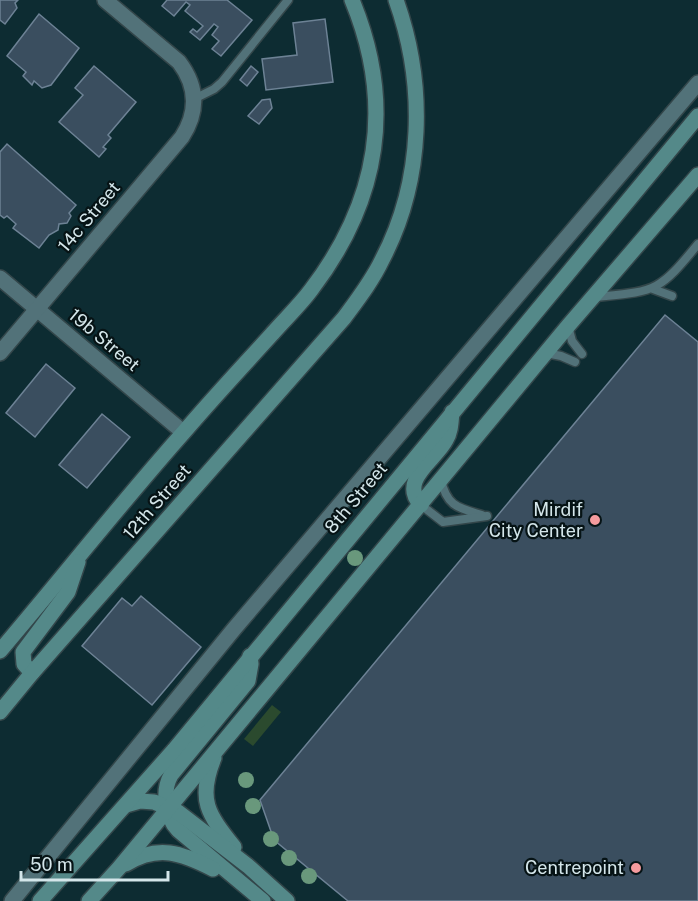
<svg xmlns="http://www.w3.org/2000/svg" width="698" height="901" viewBox="0 0 698 901" font-family="'Public Sans',sans-serif">
  <style>
    .green { fill: #2b4a2e }
    .building { fill: #3a4e5f; stroke: #6d8295; stroke-width: 1.5 }
    .lines { fill: none; stroke-linecap: round; stroke-linejoin: round }
    .lane-casing { stroke: #33464a; stroke-width: 11 }
    .street-casing { stroke: #33464a; stroke-width: 18 }
    .secondary-casing { stroke: #33464a; stroke-width: 18 }
    .lane { stroke: #527279; stroke-width: 8 }
    .street { stroke: #527279; stroke-width: 15 }
    .secondary { stroke: #548989; stroke-width: 15 }
    .tree { fill: #69987c }
    .poi-dot { fill: #f59b9e; stroke: #061315; stroke-width: 2 }
    .labels { text-anchor: middle; stroke-width: 4.5; stroke-linejoin: round; paint-order: stroke }
    .street-label { font-size: 18px; fill: #d4e6ea; stroke: #061315 }
    .poi-label { font-size: 18px; fill: #d4e6ea; stroke: #061315; text-anchor: end }
  </style>
  <rect width="100%" height="100%" fill="#0d2c32"/>
  <!-- green -->
  <path class="green" d="M272,705L281,712L253,746L244,739Z"/>
  <!-- building -->
  <g class="building">
    <path d="M0,0H18L15,3L17,8L5,24L0,20Z"/>
    <path d="M167,0H227L252,20L221,56L212,49L219,41L212,35L218,27L214,24L200,40L190,32L193,29L197,32L203,26L185,11L190,5L186,2L174,16L162,6Z"/>
    <path d="M39,14L79,48L51,85L42,88L34,81L32,85L23,76L26,72L7,56Z"/>
    <path d="M325,19L333,82L266,90L262,59L297,55L293,23Z"/>
    <path d="M94,66L136,102L108,135L111,138L103,147L106,149L99,157L59,122L83,95L75,88Z"/>
    <path d="M251,66L258,72L247,86L240,80Z"/>
    <path d="M270,99L272,108L259,124L248,116L262,100Z"/>
    <path d="M7,144L76,205L69,213L71,216L67,223L59,224L58,230L49,235L39,248L13,228L16,224L7,216L4,218L0,215V152Z"/>
    <path d="M665,315L698,342V901H348L274,840L260,800Z"/>
    <path d="M46,364L75,388L35,437L6,413Z"/>
    <path d="M102,414L130,437L87,488L59,465Z"/>
    <path d="M141,596L201,647L152,705L82,646L122,598L132,606Z"/>
  </g>
  <g class="lines">
    <defs>
      <g id="lane">
        <path d="M194,99L214,89L222,82L288,0"/>
        <path d="M653,289L672,296"/>
        <path d="M595,297C656,291 658,293 698,244"/>
        <path d="M568,326L572,341L582,354"/>
        <path d="M546,353L561,356L575,362"/>
        <path d="M441,480C447,507 459,508 482,515"/>
        <path d="M421,505L443,522L487,516"/>
      </g>
      <g id="street">
        <path d="M0,278L183,432"/>
        <path d="M0,353L182,137C198,112 198,87 179,62L105,0"/>
        <path d="M12,901L234,629L698,83"/>
      </g>
      <g id="secondary">
        <path d="M421,505C398,480 436,460 446,440C451,432 451,422 452,412"/>
        <path d="M0,651C62,578 121,503 184,432C213,398 243,366 272,334C285,319 300,305 311,290C379,201 395,104 352,0"/>
        <path d="M250,656L251,664L248,681L171,775C162,791 165,816 178,830L263,901"/>
        <path d="M32,673L24,664L23,652L68,592L78,562"/>
        <path d="M0,712L32,673L344,318C358,299 372,281 382,260C424,180 426,84 396,0"/>
        <path d="M214,758C197,800 208,814 234,847"/>
        <path d="M126,805L140,801L154,802L178,812L248,866L287,901"/>
        <path d="M126,864C158,844 182,853 213,869"/>
        <path d="M40,901L174,750L698,116"/>
        <path d="M89,901L119,868L568,326L698,175"/>
      </g>
    </defs>
    <!-- lane casing -->
    <use href="#lane" class="lane-casing"/>
    <!-- street casing -->
    <use href="#street" class="street-casing"/>
    <!-- secondary casing -->
    <use href="#secondary" class="secondary-casing"/>
    <!-- lane -->
    <use href="#lane" class="lane"/>
    <!-- street -->
    <use href="#street" class="street"/>
    <!-- secondary -->
    <use href="#secondary" class="secondary"/>
  </g>
  <!-- trees -->
  <g class="tree">
    <circle cx="355" cy="558" r="8"/>
    <circle cx="246" cy="780" r="8"/>
    <circle cx="253" cy="806" r="8"/>
    <circle cx="271" cy="839" r="8"/>
    <circle cx="289" cy="858" r="8"/>
    <circle cx="309" cy="876" r="8"/>
  </g>
  <!-- markers -->
  <g class="poi-dot">
    <circle cx="595" cy="520" r="6"/>
    <circle cx="636" cy="868" r="6"/>
  </g>
  <g class="labels">
    <!-- street labels -->
    <g class="street-label">
      <text transform="translate(89 217) rotate(-50)" y="6">14c Street</text>
      <text transform="translate(104 340) rotate(40)" y="6">19b Street</text>
      <text transform="translate(356 498) rotate(-50)" y="6">8th Street</text>
      <text transform="translate(157 502) rotate(-49)" y="6">12th Street</text>
    </g>
    <!-- poi labels -->
    <g class="poi-label">
      <text x="583" y="516">Mirdif<tspan x="583" dy="21">City Center</tspan></text>
      <text x="624" y="874">Centrepoint</text>
    </g>
  </g>
  <!-- scale -->
  <path d="M21 871v9h147v-9" fill="none" stroke="#d4e6ea" stroke-width="3"/>
  <text x="30" y="871" font-size="18" fill="#d4e6ea" stroke="#061315" stroke-width="4.5" paint-order="stroke">50 m</text>
</svg>
